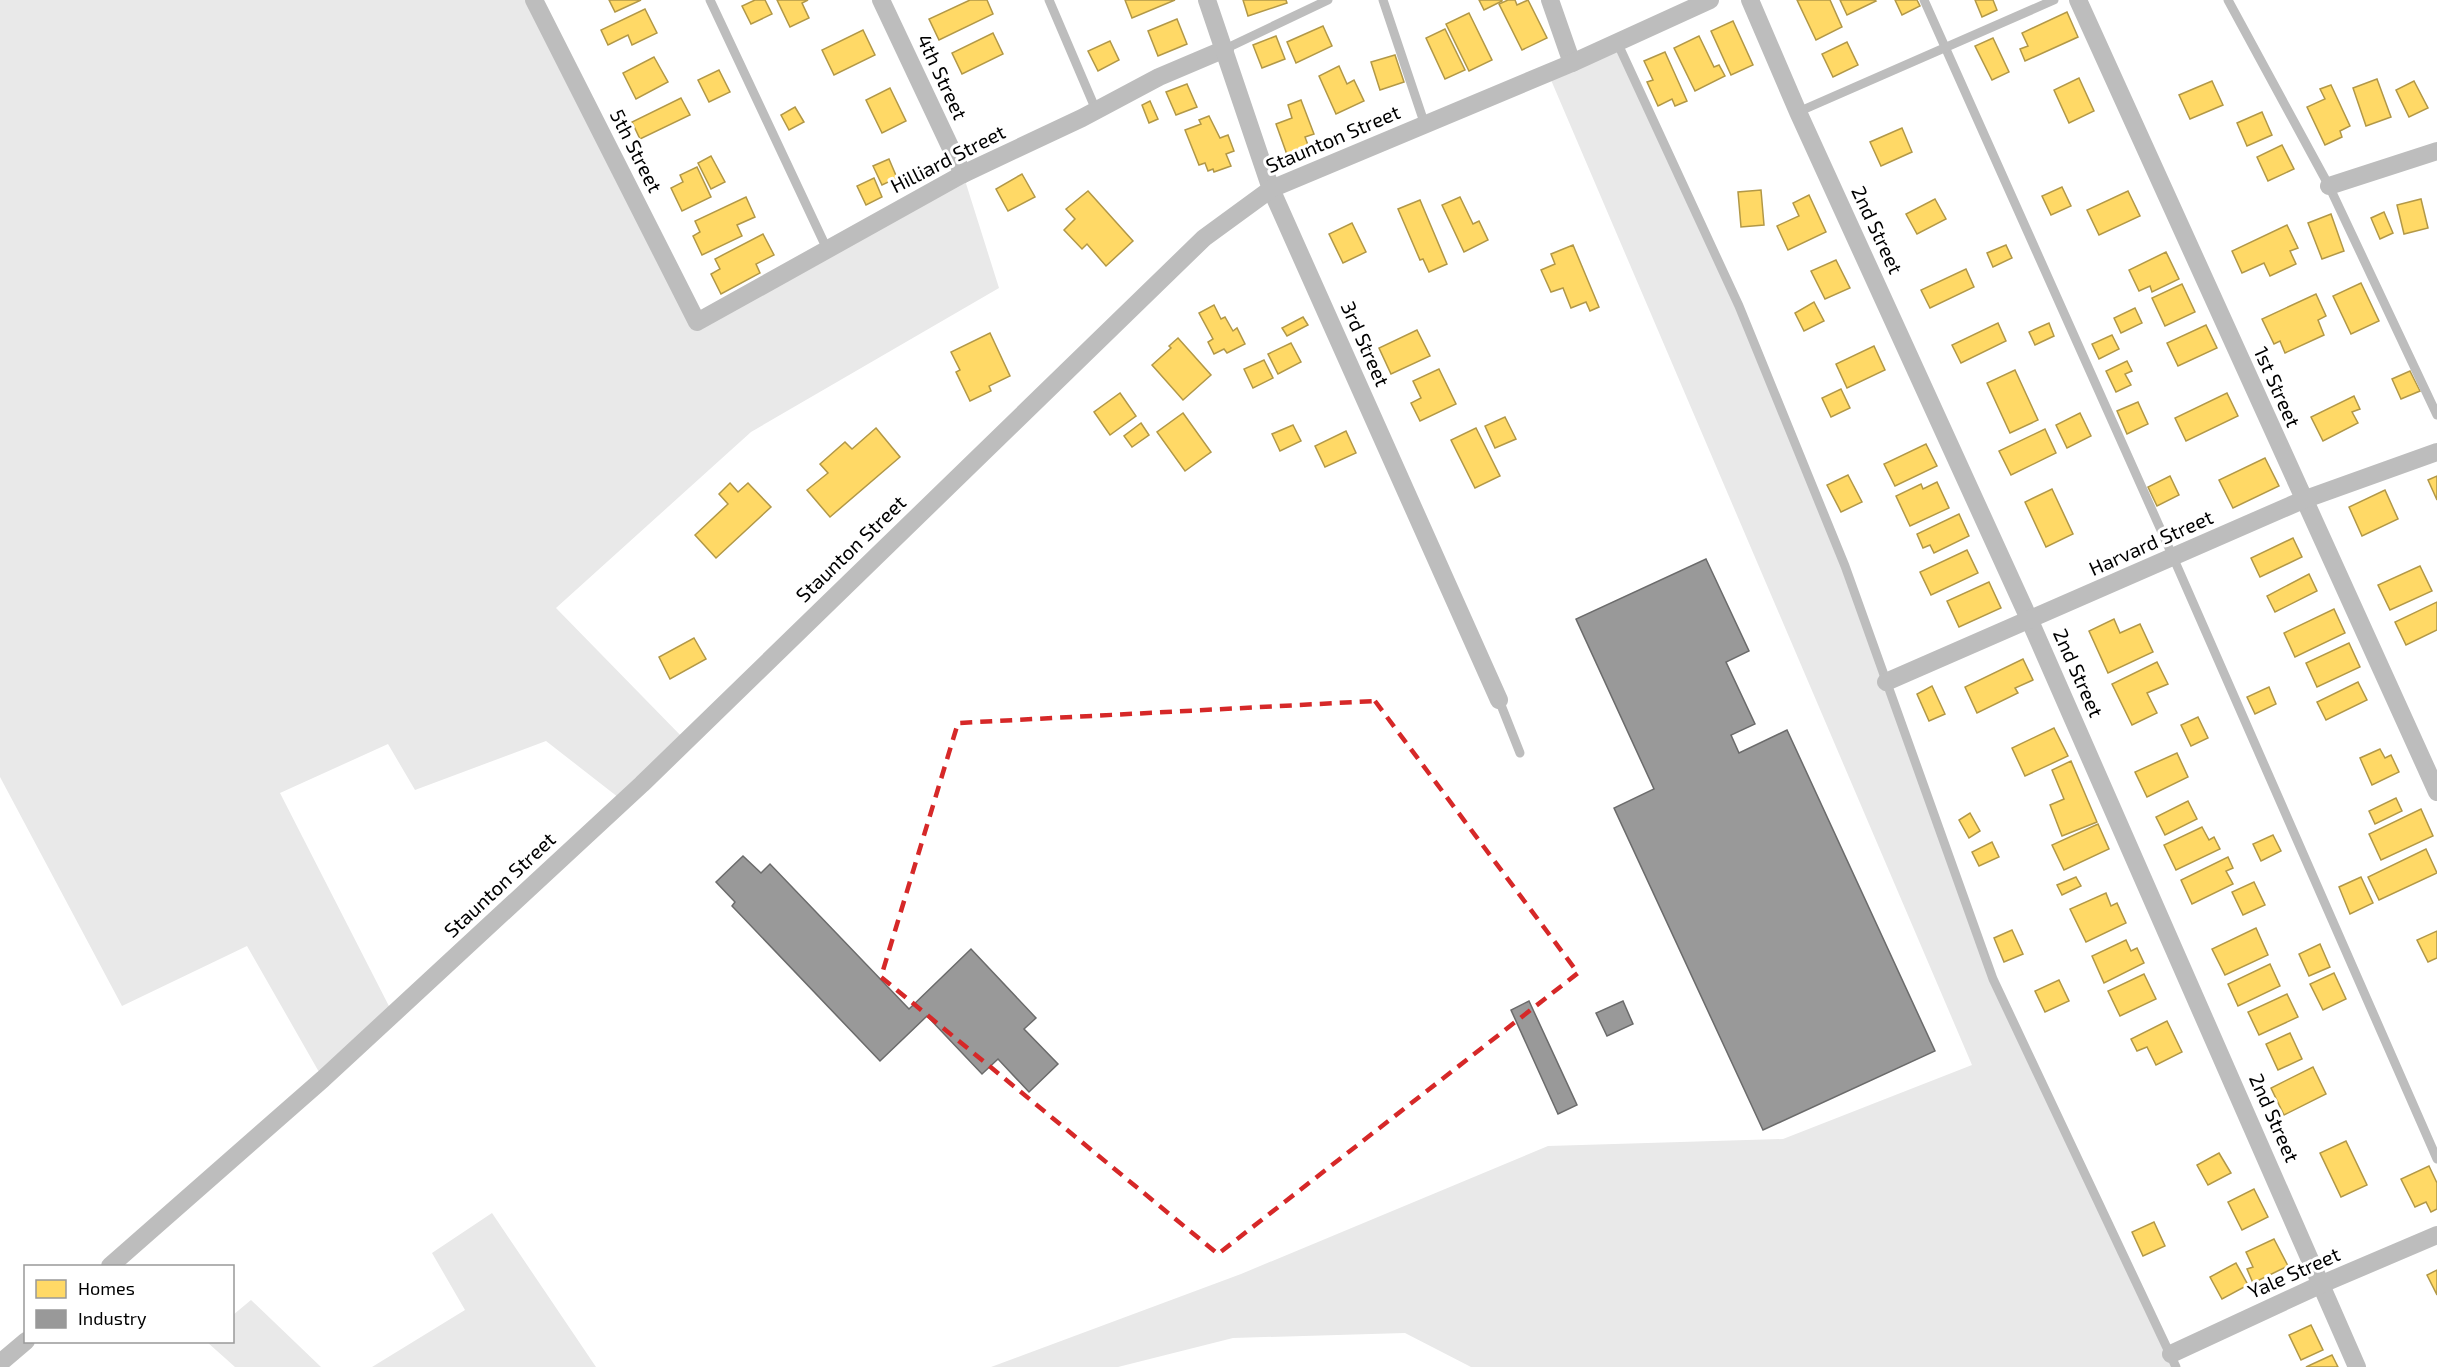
<svg xmlns="http://www.w3.org/2000/svg" width="2437" height="1367" viewBox="0 0 2437 1367" font-family="'Exo 2',sans-serif">
  <style>
    .green { fill: #e9e9e9 }
    .homes { fill: #ffd966; stroke: #b29847; stroke-width: 1.5 }
    .industry { fill: #999; stroke: #6b6b6b; stroke-width: 1.5 }
    .lines { fill: none; stroke-linecap: round; stroke-linejoin: round }
    .lane { stroke: #bdbdbd; stroke-width: 9 }
    .street { stroke: #bdbdbd; stroke-width: 18 }
    .marked { fill: none; stroke: #d62828; stroke-width: 4.5; stroke-dasharray: 12 8; stroke-linejoin: round }
    .labels { text-anchor: middle; stroke-width: 6; stroke-linejoin: round; paint-order: stroke }
    .street-label { font-size: 20px; fill: #000; stroke: #fff }
  </style>
  <rect width="100%" height="100%" fill="#fff"/>
  <!-- green -->
  <g class="green">
    <path d="M0,0H534L697,321L963,174L999,288L751,432L556,608L686,741L623,801L546,741L415,790L388,744L280,793L393,1014L323,1079L247,946L122,1006L0,777Z"/>
    <path d="M1617,42L1739,306L1845,566L1993,979L2176,1367H1471L1405,1333L1233,1338L1118,1367H991L1241,1274L1548,1146L1783,1139L1972,1065L1548,73Z"/>
    <path d="M492,1213L596,1367H372L465,1310L432,1253Z"/>
    <path d="M251,1300L321,1367H235L207,1342H232L233,1315Z"/>
  </g>
  <!-- homes -->
  <g class="homes">
    <path d="M609,0H641L615,12Z"/>
    <path d="M755,0H765L772,14L751,24L742,6Z"/>
    <path d="M777,0H808L802,3L809,18L790,27Z"/>
    <path d="M970,0H987L993,14L939,40L929,19Z"/>
    <path d="M1125,0H1175L1132,18Z"/>
    <path d="M1243,0H1286L1287,3L1248,16Z"/>
    <path d="M1479,0H1502V1L1484,10Z"/>
    <path d="M1508,0H1515L1517,5L1528,0L1547,38L1522,50L1499,4Z"/>
    <path d="M1797,0H1830L1842,27L1816,40Z"/>
    <path d="M1840,0H1875L1876,1L1847,15Z"/>
    <path d="M1895,0H1917L1920,6L1902,15Z"/>
    <path d="M1975,0H1993L1997,10L1982,17Z"/>
    <path d="M645,9L657,33L632,45L628,35L608,45L601,30Z"/>
    <path d="M2067,12L2078,37L2025,61L2020,49L2028,46L2022,33Z"/>
    <path d="M1469,13L1492,60L1469,71L1446,24Z"/>
    <path d="M1177,19L1187,44L1158,56L1148,31Z"/>
    <path d="M1733,21L1753,65L1731,75L1711,31Z"/>
    <path d="M1323,26L1332,46L1296,63L1287,42Z"/>
    <path d="M1445,29L1465,70L1445,79L1426,38Z"/>
    <path d="M863,30L875,55L834,75L822,50Z"/>
    <path d="M993,33L1003,54L962,74L952,53Z"/>
    <path d="M1276,36L1285,59L1262,68L1253,45Z"/>
    <path d="M1699,36L1714,67L1719,65L1725,76L1695,91L1674,48Z"/>
    <path d="M1993,38L2009,72L1992,80L1975,46Z"/>
    <path d="M1110,41L1119,60L1098,71L1088,51Z"/>
    <path d="M1847,42L1858,65L1833,77L1822,54Z"/>
    <path d="M1665,52L1687,101L1675,106L1672,99L1658,106L1647,82L1653,80L1644,61Z"/>
    <path d="M1395,55L1404,82L1380,90L1371,62Z"/>
    <path d="M654,57L668,82L636,99L623,73Z"/>
    <path d="M1339,66L1347,84L1354,80L1364,101L1336,114L1319,76Z"/>
    <path d="M719,70L730,92L709,102L698,80Z"/>
    <path d="M2079,78L2094,111L2069,123L2054,90Z"/>
    <path d="M2377,79L2391,117L2366,126L2353,88Z"/>
    <path d="M2212,81L2223,105L2190,119L2179,95Z"/>
    <path d="M2414,81L2428,108L2409,117L2396,90Z"/>
    <path d="M1187,84L1197,107L1176,115L1166,92Z"/>
    <path d="M2331,85L2350,126L2340,131L2342,137L2325,145L2307,107L2325,99L2320,89Z"/>
    <path d="M890,88L906,121L882,133L866,100Z"/>
    <path d="M681,98L690,115L640,139L632,122Z"/>
    <path d="M1301,100L1314,134L1305,137L1312,156L1290,163L1276,124L1292,118L1288,105Z"/>
    <path d="M1150,101L1158,119L1149,123L1142,105Z"/>
    <path d="M795,107L804,122L789,130L781,115Z"/>
    <path d="M2262,112L2272,135L2247,146L2237,123Z"/>
    <path d="M1209,116L1220,138L1228,135L1234,151L1226,154L1231,166L1214,172L1213,169L1208,171L1205,163L1199,165L1185,130L1201,124L1199,120Z"/>
    <path d="M1902,128L1912,152L1881,166L1870,142Z"/>
    <path d="M2282,145L2294,169L2268,181L2257,157Z"/>
    <path d="M711,156L725,182L711,189L698,163Z"/>
    <path d="M889,159L897,178L882,185L873,166Z"/>
    <path d="M697,167L711,197L682,211L671,188L683,182L680,175Z"/>
    <path d="M1022,174L1035,197L1008,211L996,189Z"/>
    <path d="M874,178L882,197L866,205L857,186Z"/>
    <path d="M2062,187L2071,206L2051,215L2042,196Z"/>
    <path d="M1761,190L1764,225L1741,227L1738,192Z"/>
    <path d="M1088,191L1133,241L1106,266L1087,244L1082,249L1064,230L1075,219L1066,209Z"/>
    <path d="M2128,191L2140,216L2099,235L2087,210Z"/>
    <path d="M1809,195L1826,232L1788,250L1777,226L1799,216L1793,203Z"/>
    <path d="M746,197L755,217L737,225L742,236L702,255L693,236L700,232L695,221Z"/>
    <path d="M1460,197L1473,224L1479,221L1488,240L1464,252L1442,205Z"/>
    <path d="M1935,199L1946,219L1917,234L1906,214Z"/>
    <path d="M2421,199L2428,228L2404,234L2397,205Z"/>
    <path d="M1420,200L1447,264L1429,272L1423,259L1420,260L1398,209Z"/>
    <path d="M2384,212L2393,233L2380,239L2371,218Z"/>
    <path d="M2331,214L2344,251L2322,259L2308,223Z"/>
    <path d="M1352,223L1366,252L1343,263L1329,234Z"/>
    <path d="M2287,225L2298,248L2290,251L2296,264L2270,276L2264,263L2242,273L2232,251Z"/>
    <path d="M763,234L774,255L756,264L760,273L721,294L711,274L720,269L715,259Z"/>
    <path d="M1573,245L1599,307L1590,311L1586,302L1571,308L1563,288L1551,292L1541,270L1555,264L1551,254Z"/>
    <path d="M2006,245L2012,258L1993,267L1987,253Z"/>
    <path d="M2166,252L2179,279L2152,292L2150,286L2139,291L2129,270Z"/>
    <path d="M1836,260L1850,288L1825,299L1811,271Z"/>
    <path d="M1966,269L1974,287L1930,308L1921,290Z"/>
    <path d="M2361,283L2379,321L2351,334L2333,296Z"/>
    <path d="M2182,284L2195,312L2165,326L2152,298Z"/>
    <path d="M2316,294L2326,316L2318,320L2324,335L2285,353L2280,341L2274,344L2262,319Z"/>
    <path d="M1814,302L1824,321L1804,331L1795,313Z"/>
    <path d="M1214,305L1221,319L1225,317L1233,331L1237,328L1245,344L1227,353L1224,349L1214,354L1208,342L1213,339L1199,313Z"/>
    <path d="M2135,308L2142,323L2121,333L2114,318Z"/>
    <path d="M1303,317L1308,325L1287,336L1282,328Z"/>
    <path d="M1998,323L2006,341L1961,363L1952,345Z"/>
    <path d="M2049,323L2054,336L2035,345L2029,332Z"/>
    <path d="M2206,325L2217,348L2178,366L2167,343Z"/>
    <path d="M1417,330L1430,356L1391,374L1379,348Z"/>
    <path d="M990,333L1010,376L989,386L991,391L970,401L956,372L960,370L951,352Z"/>
    <path d="M2112,335L2119,349L2099,359L2092,344Z"/>
    <path d="M1178,338L1211,375L1183,400L1152,365L1171,348L1169,346Z"/>
    <path d="M1291,343L1301,362L1278,374L1268,354Z"/>
    <path d="M1874,346L1885,370L1847,388L1836,364Z"/>
    <path d="M1264,360L1273,378L1253,388L1244,369Z"/>
    <path d="M2127,361L2132,371L2125,374L2131,385L2116,392L2106,371Z"/>
    <path d="M1439,369L1456,404L1420,421L1411,403L1421,398L1413,381Z"/>
    <path d="M2015,370L2038,420L2010,433L1987,383Z"/>
    <path d="M2410,371L2420,391L2401,399L2392,379Z"/>
    <path d="M1841,389L1850,408L1831,417L1822,398Z"/>
    <path d="M1120,393L1136,416L1110,435L1094,412Z"/>
    <path d="M2227,393L2238,416L2186,441L2175,418Z"/>
    <path d="M2354,396L2360,409L2352,412L2358,423L2323,441L2311,417Z"/>
    <path d="M2138,402L2148,424L2127,434L2117,411Z"/>
    <path d="M1183,413L1211,452L1185,471L1157,432Z"/>
    <path d="M2080,413L2091,436L2067,448L2056,425Z"/>
    <path d="M1505,417L1516,439L1495,448L1485,426Z"/>
    <path d="M1141,423L1149,435L1132,447L1124,436Z"/>
    <path d="M1293,425L1301,441L1280,451L1272,434Z"/>
    <path d="M876,428L900,457L830,517L807,490L828,473L820,464L845,442L852,449Z"/>
    <path d="M1476,428L1500,476L1475,488L1451,440Z"/>
    <path d="M2045,429L2056,453L2011,475L1999,451Z"/>
    <path d="M1346,431L1356,453L1325,467L1315,446Z"/>
    <path d="M1926,444L1937,466L1895,486L1884,464Z"/>
    <path d="M2265,458L2279,486L2233,508L2219,480Z"/>
    <path d="M1848,475L1862,502L1841,512L1827,485Z"/>
    <path d="M2170,476L2179,495L2157,506L2148,487Z"/>
    <path d="M2437,476V500L2428,480Z"/>
    <path d="M1937,482L1949,508L1910,526L1896,496L1921,484L1923,489Z"/>
    <path d="M730,483L738,492L748,483L771,507L716,558L695,535L728,504L719,494Z"/>
    <path d="M2052,489L2073,534L2046,547L2025,502Z"/>
    <path d="M2385,490L2398,519L2362,536L2349,507Z"/>
    <path d="M1959,514L1969,536L1934,553L1930,545L1923,548L1917,534Z"/>
    <path d="M2293,538L2302,557L2260,577L2251,558Z"/>
    <path d="M1967,550L1978,573L1931,595L1920,572Z"/>
    <path d="M2420,566L2432,591L2390,610L2378,585Z"/>
    <path d="M2309,574L2317,591L2275,612L2267,596Z"/>
    <path d="M1989,582L2001,608L1959,627L1947,601Z"/>
    <path d="M2437,602V630L2406,645L2395,622Z"/>
    <path d="M2334,609L2345,633L2295,657L2284,633Z"/>
    <path d="M2114,619L2120,633L2140,624L2153,652L2108,673L2089,631Z"/>
    <path d="M694,638L706,659L670,679L659,657Z"/>
    <path d="M2349,643L2360,667L2317,687L2306,663Z"/>
    <path d="M2023,659L2033,680L2015,688L2018,693L1977,713L1965,687Z"/>
    <path d="M2157,662L2168,684L2147,693L2157,713L2132,725L2112,684Z"/>
    <path d="M2358,682L2367,700L2326,720L2317,702Z"/>
    <path d="M1932,686L1945,714L1929,721L1917,694Z"/>
    <path d="M2269,687L2276,704L2255,714L2247,697Z"/>
    <path d="M2198,717L2208,738L2191,746L2181,725Z"/>
    <path d="M2054,728L2068,756L2025,776L2012,748Z"/>
    <path d="M2380,749L2385,758L2391,755L2399,772L2372,785L2360,758Z"/>
    <path d="M2177,753L2188,777L2147,797L2135,772Z"/>
    <path d="M2071,761L2097,822L2062,836L2050,805L2064,799L2052,770Z"/>
    <path d="M2396,798L2402,811L2375,824L2369,811Z"/>
    <path d="M2188,801L2197,819L2165,835L2156,817Z"/>
    <path d="M2421,809L2433,836L2381,860L2369,834Z"/>
    <path d="M1970,813L1980,831L1969,838L1959,820Z"/>
    <path d="M2098,824L2109,849L2064,870L2052,845Z"/>
    <path d="M2202,827L2209,840L2214,837L2220,849L2176,870L2164,845Z"/>
    <path d="M2273,835L2281,851L2261,861L2253,844Z"/>
    <path d="M1992,842L1999,857L1979,866L1972,852Z"/>
    <path d="M2426,849L2437,873L2379,900L2368,877Z"/>
    <path d="M2228,857L2233,868L2226,871L2233,884L2192,904L2181,880Z"/>
    <path d="M2076,877L2081,886L2062,895L2057,885Z"/>
    <path d="M2361,877L2373,903L2350,914L2339,887Z"/>
    <path d="M2254,882L2265,905L2243,915L2232,892Z"/>
    <path d="M2106,893L2111,906L2117,903L2126,923L2086,942L2070,909Z"/>
    <path d="M2256,928L2268,955L2225,975L2212,949Z"/>
    <path d="M2012,930L2023,954L2004,962L1994,938Z"/>
    <path d="M2437,931V958L2428,962L2417,940Z"/>
    <path d="M2126,940L2131,951L2137,948L2144,963L2104,983L2092,956Z"/>
    <path d="M2320,944L2330,967L2309,976L2299,954Z"/>
    <path d="M2270,964L2280,986L2238,1006L2228,984Z"/>
    <path d="M2334,973L2346,999L2323,1010L2310,984Z"/>
    <path d="M2144,974L2156,999L2120,1016L2108,991Z"/>
    <path d="M2059,980L2069,1001L2045,1012L2035,991Z"/>
    <path d="M2287,994L2298,1017L2259,1035L2248,1012Z"/>
    <path d="M2167,1021L2182,1052L2156,1065L2147,1047L2137,1051L2131,1039Z"/>
    <path d="M2290,1033L2302,1059L2278,1070L2266,1044Z"/>
    <path d="M2313,1067L2326,1094L2284,1115L2271,1088Z"/>
    <path d="M2346,1141L2367,1185L2341,1197L2320,1153Z"/>
    <path d="M2219,1153L2231,1173L2208,1185L2197,1165Z"/>
    <path d="M2429,1166L2437,1183V1209L2431,1212L2426,1202L2415,1207L2401,1179Z"/>
    <path d="M2254,1189L2268,1217L2242,1230L2228,1202Z"/>
    <path d="M2154,1222L2165,1246L2143,1256L2132,1232Z"/>
    <path d="M2274,1239L2288,1266L2253,1283L2247,1269L2253,1267L2246,1252Z"/>
    <path d="M2236,1263L2248,1285L2222,1299L2210,1277Z"/>
    <path d="M2437,1270V1295L2427,1275Z"/>
    <path d="M2311,1325L2323,1350L2301,1360L2289,1335Z"/>
    <path d="M2332,1355L2338,1367H2306Z"/>
  </g>
  <!-- industry -->
  <g class="industry">
    <path d="M1706,559L1749,651L1726,662L1755,724L1731,735L1739,753L1787,730L1935,1051L1763,1130L1614,808L1654,789L1576,619Z"/>
    <path d="M743,856L761,873L770,864L909,1009L971,949L1036,1018L1024,1029L1058,1064L1029,1092L998,1059L982,1074L927,1016L880,1061L732,906L735,902L716,882Z"/>
    <path d="M1529,1001L1577,1105L1558,1114L1511,1010Z"/>
    <path d="M1623,1001L1633,1024L1607,1036L1596,1013Z"/>
  </g>
  <g class="lines">
    <!-- lane -->
    <g class="lane">
      <path d="M710,0L827,249"/>
      <path d="M1049,0L1096,110"/>
      <path d="M1383,0L1425,125"/>
      <path d="M1924,0L2173,557L2437,1159"/>
      <path d="M2228,0L2329,186L2437,415"/>
      <path d="M1617,42L1739,306L1845,566L1993,979L2176,1367"/>
      <path d="M1225,49L1328,0"/>
      <path d="M1798,112L2054,0"/>
      <path d="M1499,700L1520,753"/>
    </g>
    <!-- street -->
    <g class="street">
      <path d="M534,0L697,322L963,174L1082,118L1159,77L1225,49"/>
      <path d="M881,0L963,174"/>
      <path d="M1207,0L1271,189L1499,700"/>
      <path d="M1550,0L1572,63"/>
      <path d="M1750,0L1798,112L2030,621L2357,1367"/>
      <path d="M2078,0L2437,792"/>
      <path d="M2329,186L2437,151"/>
      <path d="M1886,682L2303,500L2437,452"/>
      <path d="M110,1266L323,1079L642,784L1204,238L1271,189L1572,63L1710,0"/>
      <path d="M2171,1354L2322,1284L2437,1235"/>
      <path d="M0,1363L26,1341"/>
    </g>
  </g>
  <!-- marked area -->
  <path class="marked" d="M1375,701L1578,973L1218,1254L881,977L958,723Z"/>
  <g class="labels">
    <!-- street labels -->
    <g class="street-label">
      <text transform="translate(942 77) rotate(65)" y="7">4th Street</text>
      <text transform="translate(1333 139) rotate(-23)" y="7">Staunton Street</text>
      <text transform="translate(636 151) rotate(63)" y="7">5th Street</text>
      <text transform="translate(948 159) rotate(-27)" y="7">Hilliard Street</text>
      <text transform="translate(1877 230) rotate(65)" y="7">2nd Street</text>
      <text transform="translate(1365 344) rotate(66)" y="7">3rd Street</text>
      <text transform="translate(2277 387) rotate(66)" y="7">1st Street</text>
      <text transform="translate(2151 543) rotate(-24)" y="7">Harvard Street</text>
      <text transform="translate(851 549) rotate(-44)" y="7">Staunton Street</text>
      <text transform="translate(2078 673) rotate(66)" y="7">2nd Street</text>
      <text transform="translate(500 885) rotate(-43)" y="7">Staunton Street</text>
      <text transform="translate(2274 1118) rotate(66)" y="7">2nd Street</text>
      <text transform="translate(2294 1273) rotate(-24)" y="7">Yale Street</text>
    </g>
  </g>
  <!-- legend -->
  <rect x="24" y="1265" width="210" height="78" fill="#ffffff" stroke="#999999" stroke-width="1.5"/>
  <rect x="36" y="1280" width="30" height="18" fill="#ffd966" stroke="#999999" stroke-width="1.5"/>
  <text x="78" y="1295" font-size="18" fill="#000000">Homes</text>
  <rect x="36" y="1310" width="30" height="18" fill="#999999" stroke="#999999" stroke-width="1.5"/>
  <text x="78" y="1325" font-size="18" fill="#000000">Industry</text>
</svg>
